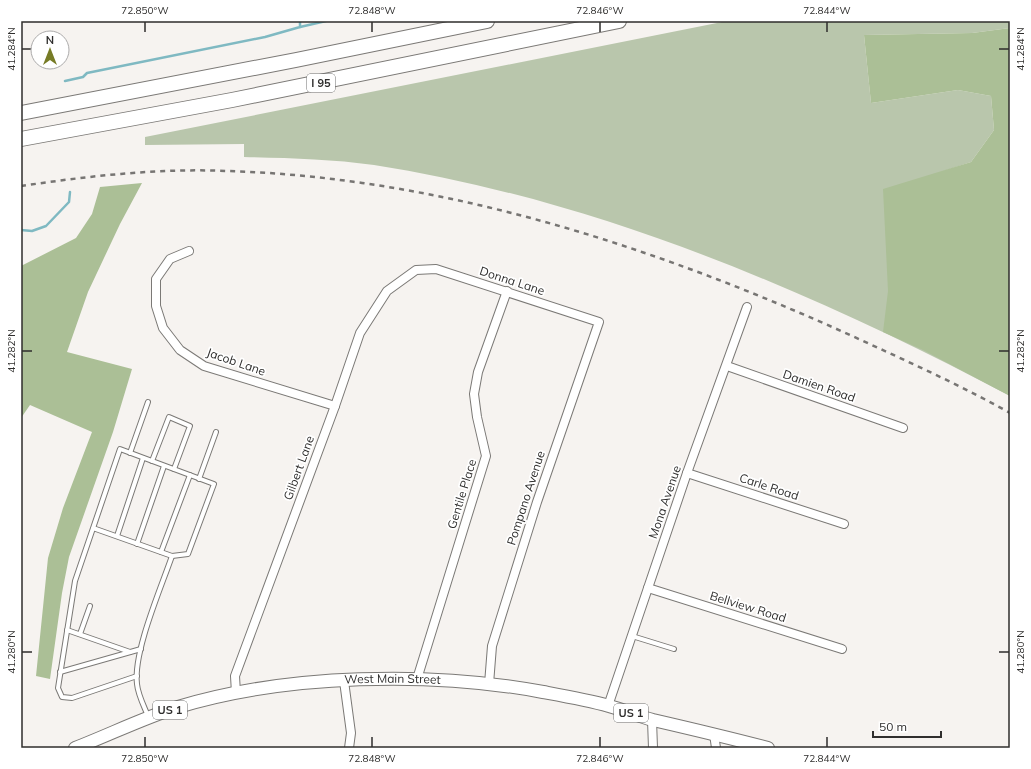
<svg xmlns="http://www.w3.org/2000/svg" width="1031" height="769" viewBox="0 0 1031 769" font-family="Mulish,sans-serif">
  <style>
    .green { fill: #b9c6ac }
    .forest { fill: #abbf96 }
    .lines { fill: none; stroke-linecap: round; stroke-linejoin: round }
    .stream { stroke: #7fb9c2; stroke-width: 2.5 }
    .lane-casing { stroke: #7b7976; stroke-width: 6 }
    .street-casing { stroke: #7b7976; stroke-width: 10 }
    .primary-casing { stroke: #7b7976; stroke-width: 14 }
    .highway-casing { stroke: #7b7976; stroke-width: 16 }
    .lane { stroke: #fff; stroke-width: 4 }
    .street { stroke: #fff; stroke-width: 8 }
    .primary { stroke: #fff; stroke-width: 12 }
    .highway { stroke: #fff; stroke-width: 14 }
    .rail { stroke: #777573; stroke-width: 2.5; stroke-dasharray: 5 5; stroke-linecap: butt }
    .ticks { fill: none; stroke: #2f2e2d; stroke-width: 1.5 }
    .labels { text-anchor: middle; stroke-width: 3.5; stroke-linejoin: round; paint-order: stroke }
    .shield { fill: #fff; stroke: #6d6d6c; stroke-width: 1 }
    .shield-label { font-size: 11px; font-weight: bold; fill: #2f2e2d }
    .street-label { font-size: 12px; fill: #2f2e2d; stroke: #fff }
    .neatline { fill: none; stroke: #2f2e2d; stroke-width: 1.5 }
    .ticks-label { font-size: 10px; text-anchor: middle; fill: #2f2e2d }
  </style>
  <rect width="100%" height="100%" fill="#f6f3f0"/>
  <!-- green -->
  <path class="green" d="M727,21H1010V28L972,33L864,35L871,103L958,90L991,96L994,130L971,162L929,176L1010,396C811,291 598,200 374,165C331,159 288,158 244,157V144L145,145V137Z"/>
  <!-- forest -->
  <g class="forest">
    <path d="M1010,28V396L923,350L883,332L888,291L883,189L971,162L994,130L991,96L958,90L871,103L864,35L972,33Z"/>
    <path d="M142,183L120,224L88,292L67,352L132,369L113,432L69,557L62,593L50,679L36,676L48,558L63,508L92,432L30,405L21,418V266L76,238L92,214L100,187Z"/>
  </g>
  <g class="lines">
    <!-- stream -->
    <g class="stream">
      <path d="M300,27L326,21"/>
      <path d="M65,81L83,77L87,73L265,37L300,27V21"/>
      <path d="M21,230L32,231L46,226L69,202L70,192"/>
    </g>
    <defs>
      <g id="lane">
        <path d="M130,453L148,402"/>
        <path d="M152,461L169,417L190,426L174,469"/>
        <path d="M199,479L216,432"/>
        <path d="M93,528L172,556L188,554L214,484L120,449L75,581L58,688L62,697L72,698L137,676"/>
        <path d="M117,536L143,458"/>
        <path d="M137,544L164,466"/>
        <path d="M161,552L190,475"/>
        <path d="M67,630L130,652"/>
        <path d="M80,634L90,606"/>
        <path d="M632,636L674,649"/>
        <path d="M60,672L141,649"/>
        <path d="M148,716C144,706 138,695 137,684C133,652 161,588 172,556"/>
      </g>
      <g id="street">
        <path d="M189,251L170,259L156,279V306L163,328L180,350L204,366L335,406"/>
        <path d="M727,366L903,428"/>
        <path d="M687,473L844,524"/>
        <path d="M648,588L842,649"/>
        <path d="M417,679L486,456L477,417L474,394L478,372L507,291"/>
        <path d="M344,681L351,733L349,748"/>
        <path d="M236,693L235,676L335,406L360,333L387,291L416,270L436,269L599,322L537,502L492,646L489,684"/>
        <path d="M608,706L687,473L747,307"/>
        <path d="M652,720L653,748"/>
        <path d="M714,734L716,748"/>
      </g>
      <g id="primary">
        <path id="s1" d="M75,748C109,735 143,718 178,707C287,674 431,671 543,692C565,696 588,700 609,706C624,710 638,716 653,720C692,729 730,738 768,748"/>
      </g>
      <g id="highway">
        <path d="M21,113L296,60L487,21"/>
        <path d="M21,139L232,100L619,21"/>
      </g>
    </defs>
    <!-- lane casing -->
    <use href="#lane" class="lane-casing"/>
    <!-- street casing -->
    <use href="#street" class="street-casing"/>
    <!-- primary casing -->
    <use href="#primary" class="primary-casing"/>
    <!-- highway casing -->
    <use href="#highway" class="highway-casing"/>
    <!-- lane -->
    <use href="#lane" class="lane"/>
    <!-- street -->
    <use href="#street" class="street"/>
    <!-- primary -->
    <use href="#primary" class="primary"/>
    <!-- highway -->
    <use href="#highway" class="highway"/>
    <!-- rail -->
    <path class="rail" d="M21,186C89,176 159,168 228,171C448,178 662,249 861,340C911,363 962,386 1010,413"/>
  </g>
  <!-- ticks -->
  <path class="ticks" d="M145,22V32M372,22V32M600,22V32M827,22V32M22,49H32M999,49H1009M22,351H32M999,351H1009M22,652H32M999,652H1009M145,737V747M372,737V747M600,737V747M827,737V747"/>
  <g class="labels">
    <!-- shield labels -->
    <g class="shield">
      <rect x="307" y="74" width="28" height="18" rx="3"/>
      <rect x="153" y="701" width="34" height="18" rx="3"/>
      <rect x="614" y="704" width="34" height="18" rx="3"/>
    </g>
    <g class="shield-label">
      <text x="321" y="87">I 95</text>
      <text x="170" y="714">US 1</text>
      <text x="631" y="717">US 1</text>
    </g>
    <!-- street labels -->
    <g class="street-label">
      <text transform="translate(512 281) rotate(18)" y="4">Donna Lane</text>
      <text transform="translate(236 362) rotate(19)" y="4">Jacob Lane</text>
      <text transform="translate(819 386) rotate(19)" y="4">Damien Road</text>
      <text transform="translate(299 468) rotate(-70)" y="4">Gilbert Lane</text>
      <text transform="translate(769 487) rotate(18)" y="4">Carle Road</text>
      <text transform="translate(462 494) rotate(-73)" y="4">Gentile Place</text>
      <text transform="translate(526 498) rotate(-72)" y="4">Pompano Avenue</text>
      <text transform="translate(665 502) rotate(-71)" y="4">Mona Avenue</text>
      <text transform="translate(748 607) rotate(17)" y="4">Bellview Road</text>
      <text dy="4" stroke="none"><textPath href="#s1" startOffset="328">West Main Street</textPath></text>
    </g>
  </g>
  <!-- border -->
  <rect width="1031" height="769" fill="none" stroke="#ffffff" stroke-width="44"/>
  <!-- north arrow -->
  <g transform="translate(50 50)"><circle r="19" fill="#ffffff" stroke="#acabab"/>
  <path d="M0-3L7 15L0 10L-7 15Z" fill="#777c26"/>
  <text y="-6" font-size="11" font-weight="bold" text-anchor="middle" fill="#2f2e2d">N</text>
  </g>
  <!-- scale -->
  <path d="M873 731v6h68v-6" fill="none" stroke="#2f2e2d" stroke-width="2"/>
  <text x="879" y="731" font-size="12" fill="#2f2e2d" stroke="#ffffff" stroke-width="3" paint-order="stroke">50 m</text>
  <rect x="22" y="22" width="987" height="725" class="neatline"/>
  <g class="ticks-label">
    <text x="145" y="14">72.850°W</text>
    <text x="372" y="14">72.848°W</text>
    <text x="600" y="14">72.846°W</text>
    <text x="827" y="14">72.844°W</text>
    <text transform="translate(11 49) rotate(-90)" y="4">41.284°N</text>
    <text transform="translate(1020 49) rotate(-90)" y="4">41.284°N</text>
    <text transform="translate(11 351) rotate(-90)" y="4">41.282°N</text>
    <text transform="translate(1020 351) rotate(-90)" y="4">41.282°N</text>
    <text transform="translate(11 652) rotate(-90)" y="4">41.280°N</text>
    <text transform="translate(1020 652) rotate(-90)" y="4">41.280°N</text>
    <text x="145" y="762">72.850°W</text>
    <text x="372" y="762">72.848°W</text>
    <text x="600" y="762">72.846°W</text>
    <text x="827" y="762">72.844°W</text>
  </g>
</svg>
